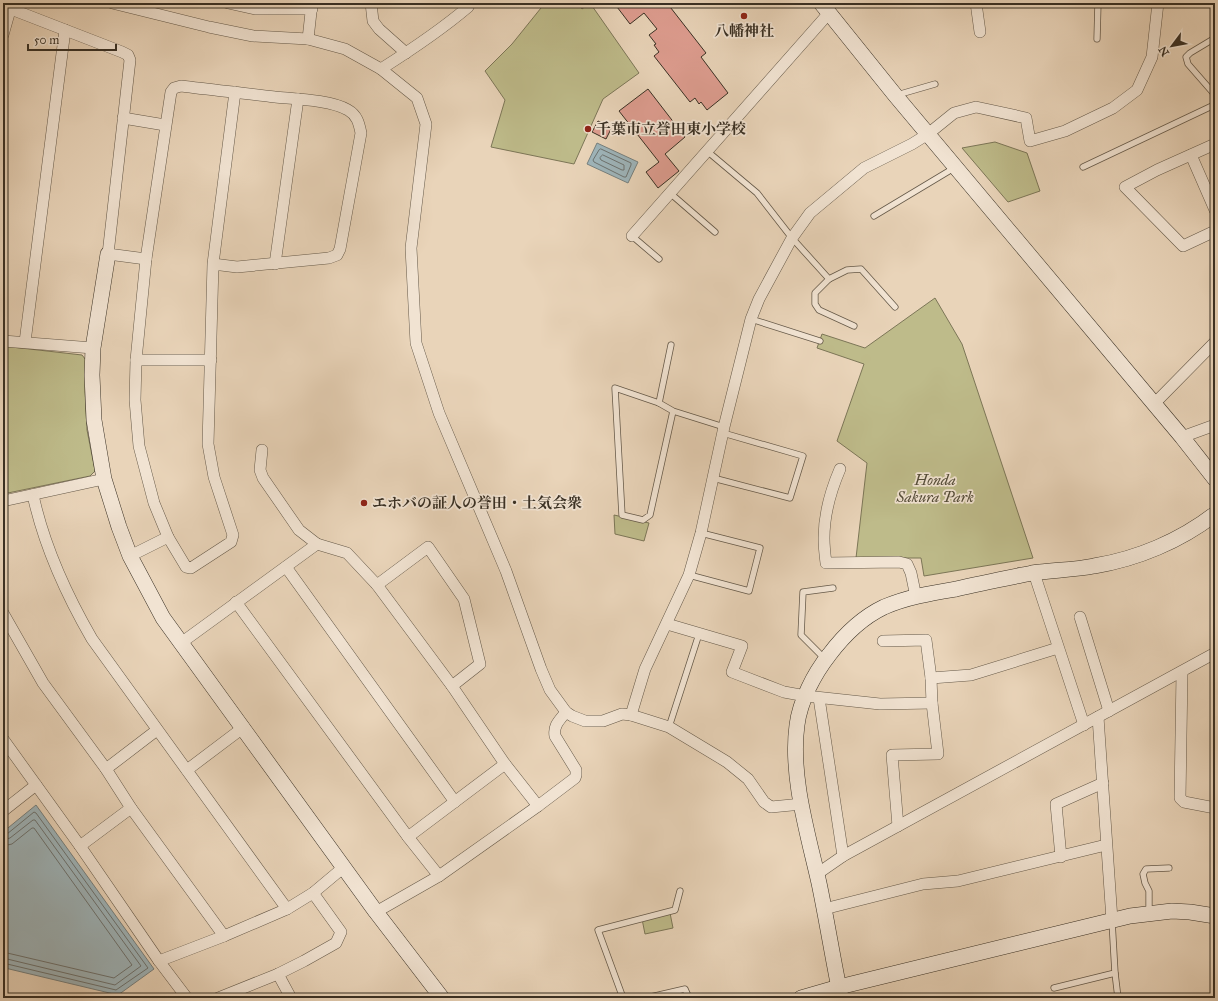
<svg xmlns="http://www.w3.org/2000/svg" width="1218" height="1001" viewBox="0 0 1218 1001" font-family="'IM FELL Great Primer','Noto Serif JP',serif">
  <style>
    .green { fill: #bebb8a; stroke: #7c7657 }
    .water { fill: #9eb5bb; stroke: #76807f }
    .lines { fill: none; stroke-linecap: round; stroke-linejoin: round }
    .shore { stroke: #6c7270; stroke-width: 1 }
    .building { fill: #de9d90; stroke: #393024 }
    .lane-casing { stroke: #655949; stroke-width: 7 }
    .street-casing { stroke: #655949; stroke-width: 12 }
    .secondary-casing { stroke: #393024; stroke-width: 16 }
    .lane { stroke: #f1e3d2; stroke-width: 5.5 }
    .street { stroke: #f1e3d2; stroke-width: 11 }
    .secondary { stroke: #f1e3d2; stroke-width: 15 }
    .poi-dot { fill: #8f2418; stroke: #f1e3d2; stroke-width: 1.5 }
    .labels { text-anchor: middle; stroke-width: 3.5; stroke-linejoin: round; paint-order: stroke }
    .poi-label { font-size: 15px; font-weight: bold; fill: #393024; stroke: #f1e3d2; text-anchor: start }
    .park-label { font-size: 15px; font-style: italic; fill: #544c38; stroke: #f1e3d2 }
  </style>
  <rect width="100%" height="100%" fill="#e9d4b9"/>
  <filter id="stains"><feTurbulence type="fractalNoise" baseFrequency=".005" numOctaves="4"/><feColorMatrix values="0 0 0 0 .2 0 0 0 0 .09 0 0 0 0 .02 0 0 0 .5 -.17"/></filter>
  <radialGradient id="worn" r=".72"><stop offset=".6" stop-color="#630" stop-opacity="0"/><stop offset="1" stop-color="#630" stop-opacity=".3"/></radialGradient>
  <!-- green -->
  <g class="green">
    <path d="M545,3H578L582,9L590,3L639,73L603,99L574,164L491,147L505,100L485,71L512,44Z"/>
    <path d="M995,142L1027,153L1040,191L1008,202L962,148Z"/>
    <path d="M935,298L962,344L1033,558L924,576L921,558H856L867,463L837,441L864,364L817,348L822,334L865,348Z"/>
    <path d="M3,346L82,355L86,360L85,392L87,430L95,471L90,476L3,494Z"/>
    <path d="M614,515L649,523L644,541L615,534Z"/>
    <path d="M670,913L673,928L645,934L642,919Z"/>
  </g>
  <!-- water -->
  <g class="water">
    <path d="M597,143L638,162L628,183L587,164Z"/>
    <path d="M36,805L154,969L118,995L5,968L3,965V832Z"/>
  </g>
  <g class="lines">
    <!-- shore -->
    <g class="shore">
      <path d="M601,149L631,163V165L626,177H624L594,162L593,160L599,150Z"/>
      <path d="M603,155L624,165V170H622L601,160L600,158Z"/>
      <path d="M3,835L7,834L34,812L36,813L148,968L116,990L3,963"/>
      <path d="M3,840L10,838L33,820H35L141,966L115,985L3,958"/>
      <path d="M3,846L12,844L32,828H34L132,965L114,978L3,952"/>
    </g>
  </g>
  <!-- building -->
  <g class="building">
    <path d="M614,3H667L706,53L701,57L728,93L707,110L701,102L699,104L695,98L690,102L654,56L659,52L654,45L656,44L649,35L657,29L644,13L630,24Z"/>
    <path d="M648,89L685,137L665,154L679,171L658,188L646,172L659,162L619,111Z"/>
    <path d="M598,121L612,127L606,139L592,132Z"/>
  </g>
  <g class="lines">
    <defs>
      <g id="lane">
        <path d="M1215,38L1190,53L1186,57L1188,64L1215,95"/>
        <path d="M1097,39L1098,3"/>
        <path d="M897,95L935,84"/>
        <path d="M707,151L757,193L792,238L829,279L847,270L861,269L895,307"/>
        <path d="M1083,167L1212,106L1215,102"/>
        <path d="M670,193L715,232"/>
        <path d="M874,216L954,168"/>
        <path d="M632,236L659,259"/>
        <path d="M829,279L815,293V304L819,310L854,326"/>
        <path d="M751,319L820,341"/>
        <path d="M659,403L671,345"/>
        <path d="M673,411L650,515L643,520L622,515L615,388L659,403L673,411L724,427"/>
        <path d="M713,478L790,498L803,456L723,433"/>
        <path d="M689,575L749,591L760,548L701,533"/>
        <path d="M825,659L801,635L803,592L833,588"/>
        <path d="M669,727L699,634"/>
        <path d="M1149,913V891L1145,883L1143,874L1146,869L1169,868"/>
        <path d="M1112,921L1115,973L1118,998"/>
        <path d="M1054,988L1115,973"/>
        <path d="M623,998L598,930L675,910L680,891"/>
        <path d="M646,998L685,989L689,998"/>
      </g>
      <g id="street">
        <path d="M112,3L209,27L253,36L308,39L345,49L381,69L417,98L426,124L411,248L416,343L439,413L506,571L541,669L550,690L566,712L572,716L585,721H603L622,714L631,715L669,727L727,762L748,779L764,802L771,807L802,804"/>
        <path d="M228,3L255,9H312"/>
        <path d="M371,3L373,21L379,29L406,53"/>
        <path d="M976,3L980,32"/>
        <path d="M11,9L122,52L128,55L130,60L108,254L146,259"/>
        <path d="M3,35L12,3"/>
        <path d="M308,39L312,3"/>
        <path d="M381,69C411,50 441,30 468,7L470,3"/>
        <path d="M123,118L165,125"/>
        <path d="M1215,144L1157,170L1125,187L1183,246L1215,231"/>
        <path d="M1191,155L1215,210"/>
        <path d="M632,236L829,13"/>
        <path d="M213,264L237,267L329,258L337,255L340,249L361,133C359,123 357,115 348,110C331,100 295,99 275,97C244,93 212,90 181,86L174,88L171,92L146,259L136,360L135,400L139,446L154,503L168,537L186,567L191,568L231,542L233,535L214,477L208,444L213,264L235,92"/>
        <path d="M275,264L298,99"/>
        <path d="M3,341L93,348"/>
        <path d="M25,342L65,30"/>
        <path d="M136,360H211"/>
        <path d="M1154,404L1215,342"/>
        <path d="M1182,437L1215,425"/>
        <path d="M262,450L260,470L263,478L299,530L317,544L347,553L377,585L452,686L505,764L538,806"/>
        <path d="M840,469C831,490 824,515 824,538C824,547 825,555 826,563L899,562L907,564L911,573L916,597"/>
        <path d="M33,495C44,546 66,594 92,639L287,909"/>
        <path d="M3,501L104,479"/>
        <path d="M130,556L168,537"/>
        <path d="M286,567L455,802"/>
        <path d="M1034,573L1084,725"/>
        <path d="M377,585L428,547L464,599L480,664L452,686"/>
        <path d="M236,602L408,837L439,876"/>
        <path d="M3,613L43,683L106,769L131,808L224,936"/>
        <path d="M1080,617L1109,711"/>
        <path d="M667,624L742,646L732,672L784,692L806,696L880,704L932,703"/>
        <path d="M883,641L926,640L931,678L932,703L938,754L892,755L898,826"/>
        <path d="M181,643L317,544"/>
        <path d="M1182,673L1180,798L1184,802L1215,808"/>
        <path d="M931,678L971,675L1058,648"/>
        <path d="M819,698L843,856"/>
        <path d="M631,715L645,669L689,575L701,533L724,427L751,319L759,299L792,238L810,213L864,168L912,144L928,134L954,113L976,107L1026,118L1030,141L1065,131L1113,108L1137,90L1152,57L1158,3"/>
        <path d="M1098,717L1112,920"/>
        <path d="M3,739L80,846L159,961L187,998"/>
        <path d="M106,769L157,730"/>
        <path d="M187,770L244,727"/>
        <path d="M3,811L36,785"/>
        <path d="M408,837L505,764"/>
        <path d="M80,846L131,808"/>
        <path d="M1061,857L1056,804L1103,783"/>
        <path d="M817,874L843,856L1215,653"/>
        <path d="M824,909L923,884L958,881L1106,845"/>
        <path d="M376,912L439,876L538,806L575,778L576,775V770L555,736C553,725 560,720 566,712"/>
        <path d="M159,961L224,936L287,909L313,893L344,867"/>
        <path d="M278,974L291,998"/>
        <path d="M218,998L278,974L304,961L336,943L341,932L313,893"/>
      </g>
      <g id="secondary">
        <path d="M821,3L895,95L1182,437L1215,479"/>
        <path d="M108,254L93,348L92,375L94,420L104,479L119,527L130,556L163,618L376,912L442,998"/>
        <path d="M801,998L839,987L1130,916L1172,911L1190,912L1215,916"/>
        <path d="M841,998C833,960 827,921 819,883C808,834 790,776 797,725C800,701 814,674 829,655C844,635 861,618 884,607C907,597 932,593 956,589C981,583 1007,578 1032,573C1053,570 1074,570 1094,566C1137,559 1180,541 1215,514"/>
      </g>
    </defs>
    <!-- lane casing -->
    <use href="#lane" class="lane-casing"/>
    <!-- street casing -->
    <use href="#street" class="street-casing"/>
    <!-- secondary casing -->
    <use href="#secondary" class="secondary-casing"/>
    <!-- lane -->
    <use href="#lane" class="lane"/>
    <!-- street -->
    <use href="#street" class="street"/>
    <!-- secondary -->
    <use href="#secondary" class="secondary"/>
  </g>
  <!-- markers -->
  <g class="poi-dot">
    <circle cx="744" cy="16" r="4"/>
    <circle cx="588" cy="129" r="4"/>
    <circle cx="364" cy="503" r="4"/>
  </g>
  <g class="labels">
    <!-- poi labels -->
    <g class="poi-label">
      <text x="744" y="36" text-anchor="middle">八幡神社</text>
      <text x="596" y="134">千葉市立誉田東小学校</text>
      <text x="372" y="508">エホバの証人の誉田・土気会衆</text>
    </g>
    <!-- park labels -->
    <g class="park-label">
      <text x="935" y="485">Honda<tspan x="935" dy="17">Sakura Park</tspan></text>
    </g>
  </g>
  <!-- margin -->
  <rect width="1218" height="1001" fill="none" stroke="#e9d4b9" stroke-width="16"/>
  <rect x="4" y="4" width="1210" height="993" fill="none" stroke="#393024" stroke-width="2"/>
  <rect x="8" y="8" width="1202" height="985" fill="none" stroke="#393024"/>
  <!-- north arrow -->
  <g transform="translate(1172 46) rotate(238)" stroke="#f1e3d2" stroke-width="3" paint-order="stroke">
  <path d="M0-3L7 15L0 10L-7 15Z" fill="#393024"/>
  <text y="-6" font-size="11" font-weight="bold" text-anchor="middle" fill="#393024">N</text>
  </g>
  <!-- scale -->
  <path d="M28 44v6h88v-6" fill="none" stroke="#393024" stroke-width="2"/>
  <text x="34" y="44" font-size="12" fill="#393024" stroke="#f1e3d2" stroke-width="3" paint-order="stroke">50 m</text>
  <rect width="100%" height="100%" filter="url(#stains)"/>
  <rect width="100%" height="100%" fill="url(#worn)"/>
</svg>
